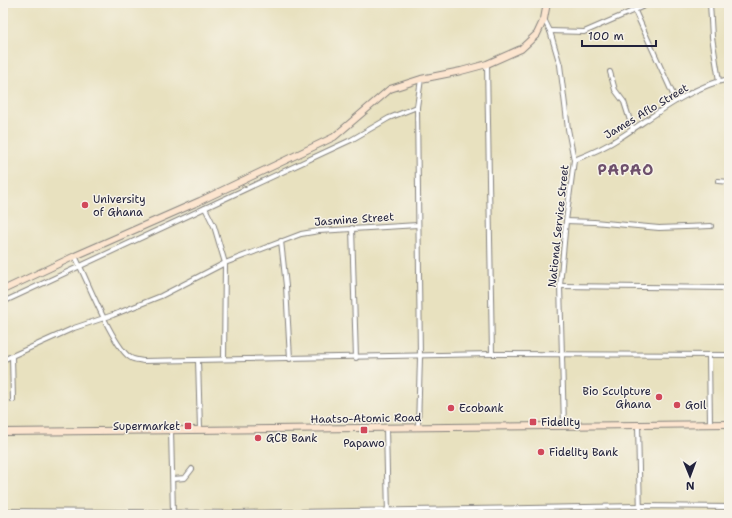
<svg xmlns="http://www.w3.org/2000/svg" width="732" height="518" viewBox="0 0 732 518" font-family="'Shantell Sans',sans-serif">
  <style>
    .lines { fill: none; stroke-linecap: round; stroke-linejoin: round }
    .street-casing { stroke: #85827d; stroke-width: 6 }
    .secondary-casing { stroke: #85827d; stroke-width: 8 }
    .street { stroke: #fff; stroke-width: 4 }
    .secondary { stroke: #fce5cf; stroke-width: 6 }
    .poi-dot { fill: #d1495b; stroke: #f7f3e8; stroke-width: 1.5 }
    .labels { text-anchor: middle; stroke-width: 3; stroke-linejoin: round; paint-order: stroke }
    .street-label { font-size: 11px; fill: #22223b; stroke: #f7f3e8 }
    .poi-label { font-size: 11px; fill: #22223b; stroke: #f7f3e8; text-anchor: start }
    .district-label { font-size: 15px; font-weight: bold; letter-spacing: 1px; fill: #6e506c; stroke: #f7f3e8 }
  </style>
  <rect width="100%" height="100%" fill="#f7f3e8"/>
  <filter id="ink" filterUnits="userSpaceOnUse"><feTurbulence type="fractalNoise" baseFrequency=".025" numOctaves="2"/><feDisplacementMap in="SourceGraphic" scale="8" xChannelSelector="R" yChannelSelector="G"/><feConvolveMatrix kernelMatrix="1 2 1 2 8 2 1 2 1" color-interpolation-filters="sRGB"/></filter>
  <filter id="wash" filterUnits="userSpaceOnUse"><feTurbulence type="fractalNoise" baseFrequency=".012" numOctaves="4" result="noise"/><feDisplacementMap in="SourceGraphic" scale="16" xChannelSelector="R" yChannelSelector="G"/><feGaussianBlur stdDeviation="0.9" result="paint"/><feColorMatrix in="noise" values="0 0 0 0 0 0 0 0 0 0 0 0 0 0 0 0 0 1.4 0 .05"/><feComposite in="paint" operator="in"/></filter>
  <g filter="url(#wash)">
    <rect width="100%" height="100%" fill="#e8e1bf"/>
  </g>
  <g filter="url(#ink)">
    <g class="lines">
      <defs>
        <g id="street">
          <path d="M710,3L712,37L719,81"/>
          <path d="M635,11L676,101"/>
          <path d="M544,19L550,31L560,65L568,129L574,160L566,221L560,286L564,426"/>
          <path d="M550,31L584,32L651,3"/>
          <path d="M487,64L492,354"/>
          <path d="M610,72L615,90L624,102L633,130"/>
          <path d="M574,160C590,154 606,147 621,137C654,116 689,87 729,79"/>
          <path d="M718,181L729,182"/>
          <path d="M205,208L214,226L225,263L224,358"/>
          <path d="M566,221L594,222L659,228L711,226"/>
          <path d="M352,228L356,358"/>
          <path d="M281,241L286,286L290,359"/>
          <path d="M75,256C86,277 113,348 131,358C134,360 140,360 143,361L492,354L729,355"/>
          <path d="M560,286L729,288"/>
          <path d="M3,302L351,140L389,118L417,107"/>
          <path d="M709,355L710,424"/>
          <path d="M12,356L13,400"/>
          <path d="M3,360L74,328L113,315L161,296L225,263L301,234L319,231L418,225"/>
          <path d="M198,360L200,429"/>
          <path d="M638,425L640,515"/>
          <path d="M418,427L420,357L417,107L421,79"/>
          <path d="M386,428L388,515"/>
          <path d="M171,430L173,514"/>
          <path d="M173,479L185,478L192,469"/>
          <path d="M3,511L239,513L640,506L729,507"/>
        </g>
        <g id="secondary">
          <path d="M3,290L75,256L200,201L334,137L390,89L421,79L461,71L487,64L521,49L537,34L544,19L547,3"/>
          <path d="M3,432L729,424"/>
        </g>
      </defs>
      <!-- street casing -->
      <use href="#street" class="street-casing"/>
      <!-- secondary casing -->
      <use href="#secondary" class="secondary-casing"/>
      <!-- street -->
      <use href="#street" class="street"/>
      <!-- secondary -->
      <use href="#secondary" class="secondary"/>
    </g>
  </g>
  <!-- markers -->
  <g class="poi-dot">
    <circle cx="85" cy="205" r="4"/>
    <circle cx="659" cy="397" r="4"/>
    <circle cx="677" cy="405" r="4"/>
    <circle cx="451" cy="408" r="4"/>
    <rect x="529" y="418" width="8" height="8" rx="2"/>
    <rect x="184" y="422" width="8" height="8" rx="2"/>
    <rect x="360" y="426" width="8" height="8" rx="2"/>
    <circle cx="258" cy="438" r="4"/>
    <circle cx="541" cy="452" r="4"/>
  </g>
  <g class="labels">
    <!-- street labels -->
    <g class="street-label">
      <text transform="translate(646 111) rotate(-31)" y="4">James Aflo Street</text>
      <text transform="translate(354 219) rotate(-4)" y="4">Jasmine Street</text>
      <text transform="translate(558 226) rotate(-84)" y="4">National Service Street</text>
      <text transform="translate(366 418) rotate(-1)" y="4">Haatso-Atomic Road</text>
    </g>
    <!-- poi labels -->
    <g class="poi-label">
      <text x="93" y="203">University<tspan x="93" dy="13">of Ghana</tspan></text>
      <text x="651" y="395" text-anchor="end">Bio Sculpture<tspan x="651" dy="13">Ghana</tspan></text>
      <text x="685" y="409">Goil</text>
      <text x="459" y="412">Ecobank</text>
      <text x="541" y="426">Fidelity</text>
      <text x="180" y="430" text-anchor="end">Supermarket</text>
      <text x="266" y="442">GCB Bank</text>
      <text x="364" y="447" text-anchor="middle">Papawo</text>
      <text x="549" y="456">Fidelity Bank</text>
    </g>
    <!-- district labels -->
    <g class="district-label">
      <text x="626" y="175">PAPAO</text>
    </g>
  </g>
  <!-- margin -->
  <rect width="732" height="518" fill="none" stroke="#f7f3e8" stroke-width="16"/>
  <!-- north arrow -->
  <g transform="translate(690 476) rotate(179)" stroke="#f7f3e8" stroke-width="3" paint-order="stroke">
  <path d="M0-3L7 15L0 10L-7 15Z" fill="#22223b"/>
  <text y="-6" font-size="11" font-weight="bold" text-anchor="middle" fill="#22223b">N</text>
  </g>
  <!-- scale -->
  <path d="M582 40v6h74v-6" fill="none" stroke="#22223b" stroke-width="2"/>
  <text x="588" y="40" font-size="12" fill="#22223b" stroke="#f7f3e8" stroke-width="3" paint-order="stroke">100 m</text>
</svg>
